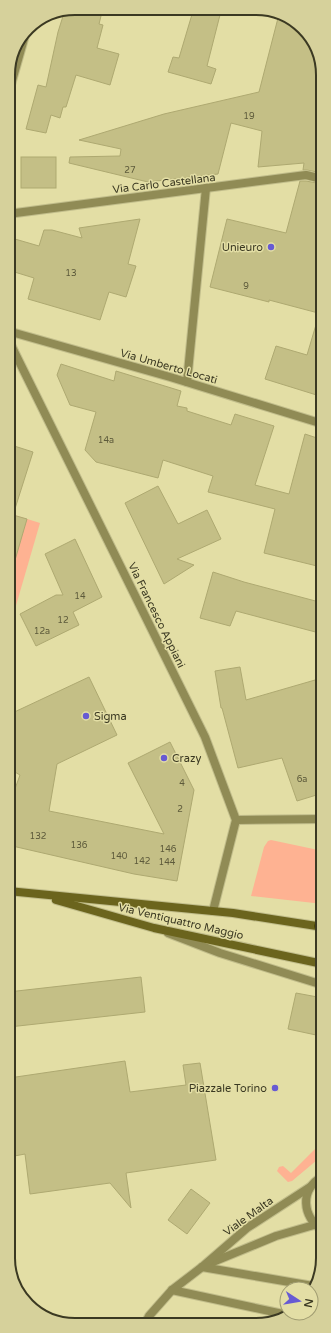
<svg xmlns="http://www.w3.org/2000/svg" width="331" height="1333" viewBox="0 0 331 1333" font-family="'Varela Round',sans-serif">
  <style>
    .green { fill: #feb292 }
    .building { fill: #c4bf86; stroke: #aea971 }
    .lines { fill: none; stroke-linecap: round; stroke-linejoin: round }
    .service-casing { stroke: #c1bd8b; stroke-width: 10 }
    .minor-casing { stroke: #c1bd8b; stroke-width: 10 }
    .tertiary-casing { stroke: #c1bd8b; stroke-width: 10 }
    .secondary-casing { stroke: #c1bd8b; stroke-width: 10 }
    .primary-casing { stroke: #c1bd8b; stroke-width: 12 }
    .service { stroke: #908b55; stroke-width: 8 }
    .minor { stroke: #908b55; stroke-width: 8 }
    .tertiary { stroke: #908b55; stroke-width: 8 }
    .secondary { stroke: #6b641d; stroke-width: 8 }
    .primary { stroke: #4f4800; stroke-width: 10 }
    .poi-dot { fill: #675ad3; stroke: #e3dea5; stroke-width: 1.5 }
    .labels { text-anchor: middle; stroke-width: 3; stroke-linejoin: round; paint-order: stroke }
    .number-label { font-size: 9px; fill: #5d5a3b }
    .street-label { font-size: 11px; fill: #3b3922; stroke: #e3dea5 }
    .poi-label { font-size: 11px; fill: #3b3922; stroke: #e3dea5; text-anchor: end }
    .rim { fill: none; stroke: #3b3922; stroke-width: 2 }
  </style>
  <rect width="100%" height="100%" fill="#e3dea5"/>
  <!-- green -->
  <g class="green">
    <path d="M8,513L40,523L8,633Z"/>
    <path d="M271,840L323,851V904L251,896L264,847L268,841Z"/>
    <path d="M317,1147L323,1148V1155L292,1181L288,1182L277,1171L279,1167L283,1166L291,1173Z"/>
  </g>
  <!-- building -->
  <g class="building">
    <path d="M193,11H221L207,66L216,69L211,84L168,72L173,57L179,58Z"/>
    <path d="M102,12L99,24L103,25L97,48L119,54L110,85L76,75L66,107H63L60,118L51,115L46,133L26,129L38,85L46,87L58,32L64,13Z"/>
    <path d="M278,18L291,22L306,31L322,66V173L307,170H303L304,163L258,167L262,131L231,123L218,174L148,182L69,163L70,157L120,156L121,149L79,140L164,114L259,92Z"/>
    <rect x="21" y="157" width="35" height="31"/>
    <path d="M300,181H306L322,184V314L269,300V302L210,287L227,219L286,233Z"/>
    <path d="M140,219L128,264L136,266L126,297L109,292L100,320L28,299L34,278L8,270V237L39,246L44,230H52L82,238L79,228Z"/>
    <path d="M318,318L322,319L323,397L265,379L276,346L307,355Z"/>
    <path d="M61,364L114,381L116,371L181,391L177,406L187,408V411L231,425L235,414L274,426L255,485L289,494L305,434L323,440V546L317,566L264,553L275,509L208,492L213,476L163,460L158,478L96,462L85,450L96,412L70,405L57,375Z"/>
    <path d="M8,444L33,452L13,515L27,519L13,567L8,566Z"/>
    <path d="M158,486L178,524L207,510L221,539L177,559L194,565L164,584L125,503Z"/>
    <path d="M75,539L102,597L73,612L79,625L36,646L20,614L56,595H63L45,554Z"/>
    <path d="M213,572L244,582L323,603V634L236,611L230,626L200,618Z"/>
    <path d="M240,667L246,700L315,680L317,687H323V793L297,801L282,758L238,768L222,708H221L215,671Z"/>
    <path d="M89,677L117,735L57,764L49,811L164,834L128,763L170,742L194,790L177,881L134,874L8,845V813L12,797L20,775L8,768L10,758L8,755V715Z"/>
    <path d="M141,977L145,1012L9,1027L8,992Z"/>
    <path d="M296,993L323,998V1005L316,1035L288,1029Z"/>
    <path d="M125,1061L130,1092L186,1085L183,1065L200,1063L216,1160L126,1173L131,1208L110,1183L30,1194L25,1154L9,1157V1078Z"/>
    <path d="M191,1189L210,1203L187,1234L168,1220Z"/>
  </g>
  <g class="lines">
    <defs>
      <g id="service">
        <path d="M187,382L206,188"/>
        <path d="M236,820L323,819"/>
      </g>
      <g id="minor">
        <path d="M8,95L26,32"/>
        <path d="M8,214L306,175L322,179"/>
        <path d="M8,331L170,377L323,424"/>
        <path d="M8,339L205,737L236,820L213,911"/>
        <path d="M321,1268L323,1231"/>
      </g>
      <g id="tertiary">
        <path d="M168,933L220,953L323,985"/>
        <path d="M323,1176C299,1190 302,1216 323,1231"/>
        <path d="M208,1264L276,1236L314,1225"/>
        <path d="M202,1267L313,1286"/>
        <path d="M172,1290L283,1314"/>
        <path d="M145,1324L149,1316L172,1290L202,1267L247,1228L310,1187"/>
      </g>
      <g id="secondary">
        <path d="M8,891L233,913L323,927"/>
        <path d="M56,900L154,928L323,964"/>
      </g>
      <path id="primary" d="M319,926L323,925"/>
    </defs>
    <!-- service casing -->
    <use href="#service" class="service-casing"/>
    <!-- minor casing -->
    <use href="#minor" class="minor-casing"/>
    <!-- tertiary casing -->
    <use href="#tertiary" class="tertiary-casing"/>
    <!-- secondary casing -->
    <use href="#secondary" class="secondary-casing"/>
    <!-- primary casing -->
    <use href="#primary" class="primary-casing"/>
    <!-- service -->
    <use href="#service" class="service"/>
    <!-- minor -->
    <use href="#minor" class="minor"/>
    <!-- tertiary -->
    <use href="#tertiary" class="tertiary"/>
    <!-- secondary -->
    <use href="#secondary" class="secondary"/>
    <!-- primary -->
    <use href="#primary" class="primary"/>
  </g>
  <!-- markers -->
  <g class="poi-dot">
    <circle cx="271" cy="247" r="4"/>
    <circle cx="86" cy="716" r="4"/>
    <circle cx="164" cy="758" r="4"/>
    <circle cx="275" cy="1088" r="4"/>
  </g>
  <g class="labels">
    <!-- number labels -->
    <g class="number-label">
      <text x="249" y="119">19</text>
      <text x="130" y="173">27</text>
      <text x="71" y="276">13</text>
      <text x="246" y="289">9</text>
      <text x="106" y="443">14a</text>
      <text x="80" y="599">14</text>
      <text x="63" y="623">12</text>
      <text x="42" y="634">12a</text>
      <text x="302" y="782">6a</text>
      <text x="182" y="786">4</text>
      <text x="180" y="812">2</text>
      <text x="38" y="839">132</text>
      <text x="79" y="848">136</text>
      <text x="168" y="852">146</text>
      <text x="119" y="859">140</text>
      <text x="142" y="864">142</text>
      <text x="167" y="865">144</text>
    </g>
    <!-- street labels -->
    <g class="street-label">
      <text transform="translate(164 183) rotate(-7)" y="4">Via Carlo Castellana</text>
      <text transform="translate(169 366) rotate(16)" y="4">Via Umberto Locati</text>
      <text transform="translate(157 615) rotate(64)" y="4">Via Francesco Appiani</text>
      <text transform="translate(181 921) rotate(13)" y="4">Via Ventiquattro Maggio</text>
      <text transform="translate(248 1216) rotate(-36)" y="4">Viale Malta</text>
    </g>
    <!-- poi labels -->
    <g class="poi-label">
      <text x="263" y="251">Unieuro</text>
      <text x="94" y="720" text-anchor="start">Sigma</text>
      <text x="172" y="762" text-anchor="start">Crazy</text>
      <text x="267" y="1092">Piazzale Torino</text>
    </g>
  </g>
  <!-- crop -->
  <path d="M0 0H331V1333H0ZM75 15H256A60 60 0 0 1 316 75V1258A60 60 0 0 1 256 1318H75A60 60 0 0 1 15 1258V75A60 60 0 0 1 75 15Z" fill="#d6d19b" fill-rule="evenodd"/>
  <path class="rim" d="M75 15H256A60 60 0 0 1 316 75V1258A60 60 0 0 1 256 1318H75A60 60 0 0 1 15 1258V75A60 60 0 0 1 75 15Z"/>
  <!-- north arrow -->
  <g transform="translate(299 1301) rotate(102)"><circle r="19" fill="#e3dea5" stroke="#a09c71"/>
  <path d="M0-3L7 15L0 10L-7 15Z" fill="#675ad3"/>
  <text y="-6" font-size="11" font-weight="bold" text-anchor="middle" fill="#3b3922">N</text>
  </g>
</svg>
